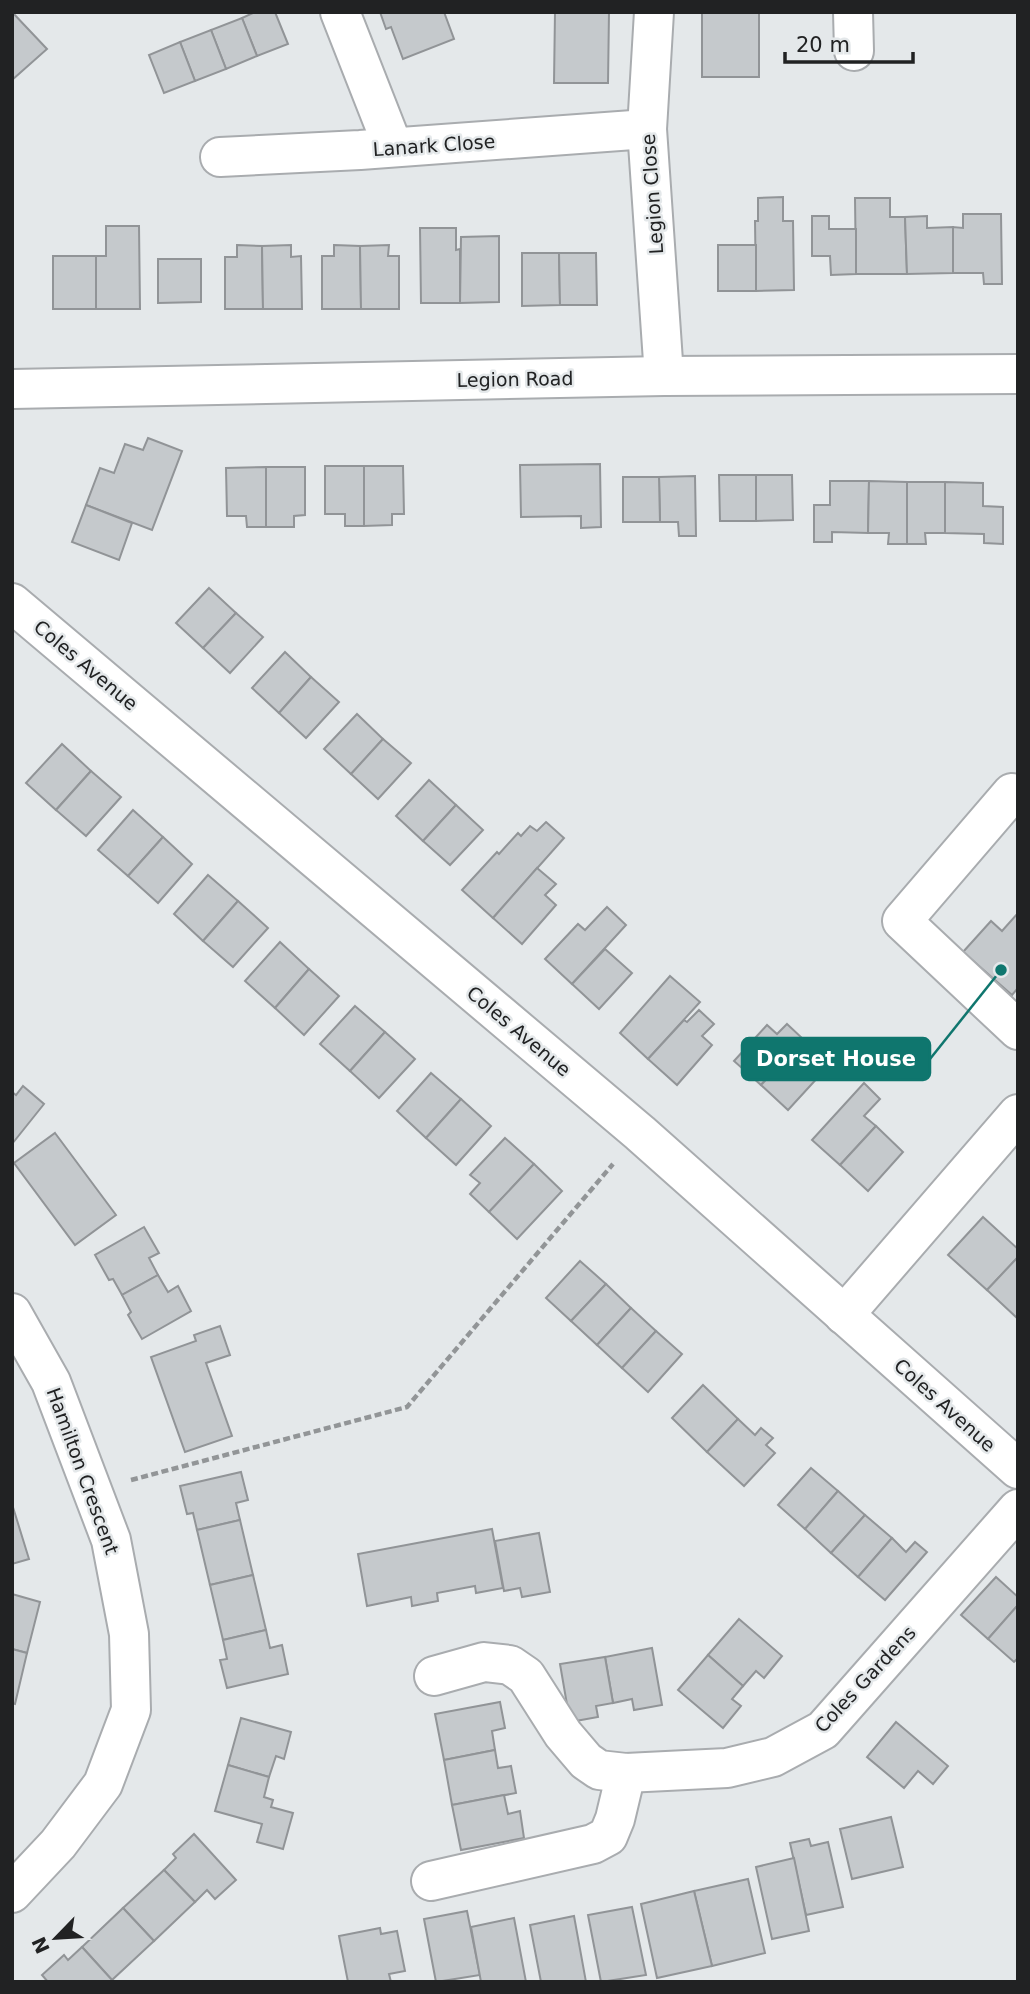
<svg xmlns="http://www.w3.org/2000/svg" width="1030" height="1994" viewBox="0 0 1030 1994" font-family="'DejaVu Sans',sans-serif">
  <style>
    .building { fill: #c5c9cc; stroke: #919497; stroke-width: 2 }
    .lines { fill: none; stroke-linecap: round; stroke-linejoin: round }
    .minor-casing { stroke: #a9acaf; stroke-width: 42 }
    .path { stroke: #929597; stroke-width: 4.5; stroke-dasharray: 7 3.5; stroke-linecap: butt }
    .minor { stroke: #fff; stroke-width: 38 }
    .labels { text-anchor: middle; stroke-width: 5; stroke-linejoin: round; paint-order: stroke }
    .street-label { font-size: 19px; fill: #212223; stroke: #e4e8ea }
    .leader { fill: none; stroke: #0f766e; stroke-width: 2.5 }
    .callout-dot { fill: #0f766e; stroke: #e4e8ea; stroke-width: 2.5 }
    .callout { fill: #0f766e; stroke: #0f766e; stroke-width: 2.5 }
    .callout-label { font-size: 21px; text-anchor: middle; font-weight: bold; fill: #fff }
  </style>
  <rect width="100%" height="100%" fill="#e4e8ea"/>
  <!-- building -->
  <g class="building">
    <path d="M12,12L47,49L12,80Z"/>
    <path d="M255,12H275L288,44L257,56L242,18Z"/>
    <path d="M380,12H444L454,39L403,59L391,27L386,29Z"/>
    <path d="M555,12H609L608,83H554Z"/>
    <rect x="702" y="12" width="57" height="65"/>
    <path d="M242,18L257,56L226,69L211,30Z"/>
    <path d="M211,30L226,69L195,81L180,42Z"/>
    <path d="M180,42L195,81L164,93L149,55Z"/>
    <path d="M783,197V221H793L794,290L756,291L755,221H758V198Z"/>
    <path d="M855,198H890V217H905L907,274H856Z"/>
    <path d="M963,214H1001L1002,284H984L983,273H953V227L963,228Z"/>
    <path d="M812,216H829V229H856V274L831,275L830,256H812Z"/>
    <path d="M927,216V228L953,227V273L907,274L905,217Z"/>
    <path d="M106,226H139L140,309H96V256H106Z"/>
    <path d="M420,228H456V250L460,249V303H421Z"/>
    <path d="M499,236V302L460,303L461,237Z"/>
    <path d="M237,245L262,246L263,309H225V257H237Z"/>
    <path d="M291,245V257L301,256L302,309H263L262,246Z"/>
    <path d="M334,245L360,246L361,309H322V256H334Z"/>
    <path d="M389,245L388,256H399V309H361L360,246Z"/>
    <rect x="718" y="245" width="38" height="46"/>
    <path d="M522,253H559L560,305L522,306Z"/>
    <path d="M559,253H596L597,305H560Z"/>
    <rect x="53" y="256" width="43" height="53"/>
    <path d="M158,259H201V302L158,303Z"/>
    <path d="M148,438L182,451L152,530L86,505L100,468L114,473L125,444L143,450Z"/>
    <path d="M600,464L601,527L581,528V516L521,517L520,465Z"/>
    <path d="M325,466H364V526H345V514H325Z"/>
    <path d="M364,466H403L404,514H392V525L364,526Z"/>
    <path d="M266,467V527H247L246,516H227L226,468Z"/>
    <path d="M266,467H305V515L294,516V527H266Z"/>
    <path d="M719,475H756V521H720Z"/>
    <path d="M756,475H792L793,520L756,521Z"/>
    <path d="M695,476L696,536H679L678,522H660L659,477Z"/>
    <path d="M623,477H659L660,522H623Z"/>
    <path d="M830,481H869L868,533L832,532V542H814V505H830Z"/>
    <path d="M869,481L907,482V544H888L889,533H868Z"/>
    <path d="M907,482H945V533H925L926,544H907Z"/>
    <path d="M945,482L983,483V506L1003,507V544L984,543V534L945,533Z"/>
    <path d="M86,505L132,523L119,560L72,542Z"/>
    <path d="M209,588L236,613L203,648L176,623Z"/>
    <path d="M236,613L263,637L230,673L203,648Z"/>
    <path d="M285,652L311,677L279,713L252,688Z"/>
    <path d="M311,677L339,702L306,738L279,713Z"/>
    <path d="M357,714L383,739L351,774L324,749Z"/>
    <path d="M383,739L411,763L378,799L351,774Z"/>
    <path d="M62,744L91,771L56,810L26,783Z"/>
    <path d="M91,771L121,797L86,836L56,810Z"/>
    <path d="M429,780L456,805L423,841L396,816Z"/>
    <path d="M456,805L483,830L450,865L423,841Z"/>
    <path d="M133,810L163,837L128,876L98,850Z"/>
    <path d="M546,822L564,838L493,918L462,890L497,852L499,854L518,833L521,836L530,826L537,831Z"/>
    <path d="M163,837L192,864L158,903L128,876Z"/>
    <path d="M537,868L556,884L545,895L556,905L522,944L493,918Z"/>
    <path d="M208,875L238,901L203,941L174,914Z"/>
    <path d="M238,901L268,928L233,967L203,941Z"/>
    <path d="M607,907L626,925L572,984L545,959L578,924L585,930Z"/>
    <path d="M1018,913V988L1012,995L963,952L991,921L1002,931Z"/>
    <path d="M280,942L309,969L275,1008L245,981Z"/>
    <path d="M605,949L632,973L599,1009L572,984Z"/>
    <path d="M309,969L339,996L304,1035L275,1008Z"/>
    <path d="M670,976L700,1002L648,1059L620,1033Z"/>
    <path d="M355,1006L385,1032L350,1071L320,1044Z"/>
    <path d="M699,1010L714,1024L702,1036L712,1045L677,1085L648,1059L684,1020L687,1022Z"/>
    <path d="M787,1024L802,1038L761,1085L734,1061L767,1025L777,1034Z"/>
    <path d="M385,1032L415,1059L379,1098L350,1071Z"/>
    <path d="M794,1050L821,1074L788,1110L761,1085Z"/>
    <path d="M431,1073L461,1099L426,1138L397,1111Z"/>
    <path d="M864,1083L880,1099L864,1116L876,1126L840,1165L812,1140Z"/>
    <path d="M23,1086L44,1104L12,1144V1092L16,1095Z"/>
    <path d="M461,1099L491,1126L456,1165L426,1138Z"/>
    <path d="M876,1126L903,1152L868,1191L840,1165Z"/>
    <path d="M55,1133L116,1215L75,1245L14,1163Z"/>
    <path d="M505,1138L534,1164L489,1212L470,1194L480,1183L470,1175Z"/>
    <path d="M534,1164L562,1191L517,1239L489,1212Z"/>
    <path d="M983,1217L1018,1249V1257L987,1290L948,1255Z"/>
    <path d="M144,1227L159,1253L149,1258L158,1275L122,1295L113,1279L109,1280L95,1255Z"/>
    <path d="M1018,1257V1315L1016,1317L987,1290Z"/>
    <path d="M580,1261L606,1284L571,1321L546,1298Z"/>
    <path d="M158,1275L168,1292L178,1286L191,1311L142,1339L128,1315L131,1312L122,1295Z"/>
    <path d="M606,1284L631,1308L597,1345L571,1321Z"/>
    <path d="M631,1308L656,1331L622,1368L597,1345Z"/>
    <path d="M220,1326L230,1355L206,1363L232,1436L185,1452L151,1357L196,1341L194,1335Z"/>
    <path d="M656,1331L682,1354L648,1392L622,1368Z"/>
    <path d="M703,1385L738,1419L707,1452L672,1418Z"/>
    <path d="M738,1419L755,1435L761,1428L773,1438L766,1445L775,1453L744,1486L707,1452Z"/>
    <path d="M811,1468L838,1491L805,1529L778,1505Z"/>
    <path d="M241,1472L248,1500L236,1503L240,1520L197,1530L193,1513L187,1514L180,1486Z"/>
    <path d="M838,1491L865,1515L831,1553L805,1529Z"/>
    <path d="M12,1504L29,1559L12,1564Z"/>
    <path d="M865,1515L892,1538L858,1577L831,1553Z"/>
    <path d="M240,1520L253,1575L210,1585L197,1530Z"/>
    <path d="M492,1529L503,1588L476,1593L475,1586L437,1593L438,1601L412,1606L411,1597L367,1606L358,1554Z"/>
    <path d="M539,1533L550,1592L522,1597L520,1588L504,1591L495,1541Z"/>
    <path d="M892,1538L906,1552L915,1542L927,1552L885,1600L858,1577Z"/>
    <path d="M253,1575L266,1630L223,1640L210,1585Z"/>
    <path d="M996,1577L1018,1597V1605L988,1639L961,1615Z"/>
    <path d="M12,1594L40,1602L27,1653L12,1649Z"/>
    <path d="M1018,1605V1658L1014,1662L988,1639Z"/>
    <path d="M739,1619L782,1656L764,1678L756,1671L743,1686L708,1655Z"/>
    <path d="M266,1630L270,1648L282,1645L288,1674L227,1688L220,1660L227,1659L223,1640Z"/>
    <path d="M652,1648L662,1705L634,1710L632,1699L613,1703L605,1657Z"/>
    <path d="M12,1649L27,1653L15,1704L12,1703Z"/>
    <path d="M708,1655L743,1686L732,1699L741,1706L723,1728L678,1690Z"/>
    <path d="M605,1657L613,1703L596,1706L598,1717L570,1722L560,1664Z"/>
    <path d="M500,1702L505,1728L492,1731L495,1750L444,1760L435,1714Z"/>
    <path d="M241,1718L291,1732L284,1759L276,1756L269,1777L228,1765Z"/>
    <path d="M896,1722L948,1766L933,1784L918,1771L904,1788L867,1757Z"/>
    <path d="M495,1750L498,1768L511,1766L516,1793L452,1805L444,1760Z"/>
    <path d="M228,1765L269,1777L264,1797L273,1800L271,1807L293,1813L283,1849L257,1842L262,1824L215,1811Z"/>
    <path d="M504,1795L508,1814L520,1811L524,1838L461,1850L452,1805Z"/>
    <path d="M891,1817L903,1867L852,1879L840,1829Z"/>
    <path d="M194,1834L236,1880L215,1899L207,1890L195,1902L164,1870L176,1858L173,1854Z"/>
    <path d="M809,1839L811,1846L828,1842L843,1907L806,1915L790,1843Z"/>
    <path d="M794,1858L809,1931L772,1939L756,1867Z"/>
    <path d="M164,1870L195,1902L154,1941L123,1908Z"/>
    <path d="M748,1879L765,1953L712,1966L694,1891Z"/>
    <path d="M694,1891L712,1966L657,1978L641,1904Z"/>
    <path d="M632,1907L646,1975L601,1982L588,1915Z"/>
    <path d="M123,1908L154,1941L112,1980L82,1947Z"/>
    <path d="M467,1911L480,1975L436,1982L424,1919Z"/>
    <path d="M574,1916L586,1982H541L530,1925Z"/>
    <path d="M514,1918L526,1982H481L471,1927Z"/>
    <path d="M380,1928L381,1934L397,1931L405,1971L389,1974L391,1982H348L339,1936Z"/>
    <path d="M82,1947L112,1980L110,1982H48L42,1975L64,1955L68,1960Z"/>
  </g>
  <g class="lines">
    <defs>
      <g id="minor">
        <path d="M340,12L393,147"/>
        <path d="M654,12L647,129L664,376"/>
        <path d="M853,12L854,51"/>
        <path d="M220,157L360,150L647,129"/>
        <path d="M12,389L664,376L1018,374"/>
        <path d="M12,603L640,1133L1018,1469"/>
        <path d="M1012,793L902,921L1018,1030"/>
        <path d="M12,1313L51,1382L111,1540L129,1634L131,1710L103,1784L58,1844L12,1893"/>
        <path d="M844,1315L1018,1114"/>
        <path d="M434,1676L484,1662L510,1665L526,1676L563,1734L586,1761L599,1770L626,1773L727,1768L773,1757L823,1730L1018,1509"/>
        <path d="M431,1881L593,1844L608,1836L615,1819L626,1773"/>
      </g>
    </defs>
    <!-- minor casing -->
    <use href="#minor" class="minor-casing"/>
    <!-- path -->
    <path class="path" d="M131,1480L407,1407L613,1164"/>
    <!-- minor -->
    <use href="#minor" class="minor"/>
  </g>
  <g class="labels">
    <!-- street labels -->
    <g class="street-label">
      <text transform="translate(434 145) rotate(-4)" y="7">Lanark Close</text>
      <text transform="translate(652 194) rotate(-94)" y="7">Legion Close</text>
      <text transform="translate(515 379) rotate(-1)" y="7">Legion Road</text>
      <text transform="translate(86 665) rotate(40)" y="7">Coles Avenue</text>
      <text transform="translate(519 1031) rotate(40)" y="7">Coles Avenue</text>
      <text transform="translate(945 1405) rotate(42)" y="7">Coles Avenue</text>
      <text transform="translate(83 1471) rotate(70)" y="7">Hamilton Crescent</text>
      <text transform="translate(865 1679) rotate(-47)" y="7">Coles Gardens</text>
    </g>
  </g>
  <!-- callouts -->
  <path class="leader" d="M1001 970L930 1059"/>
  <circle class="callout-dot" cx="1001" cy="970" r="7"/>
  <rect class="callout" x="742" y="1038" width="188" height="42" rx="7"/>
  <g class="callout-label">
    <text x="836" y="1066">Dorset House</text>
  </g>
  <!-- border -->
  <rect width="1030" height="1994" fill="none" stroke="#212223" stroke-width="28"/>
  <!-- north arrow -->
  <g transform="translate(56 1938) rotate(245)" stroke="#e4e8ea" stroke-width="5" paint-order="stroke">
  <path d="M0-5L12 26L0 18L-12 26Z" fill="#212223"/>
  <text y="-10" font-size="19" font-weight="bold" text-anchor="middle" fill="#212223">N</text>
  </g>
  <!-- scale -->
  <path d="M785 52v10h128v-10" fill="none" stroke="#212223" stroke-width="3.5"/>
  <text x="796" y="52" font-size="21" fill="#212223" stroke="#e4e8ea" stroke-width="5" paint-order="stroke">20 m</text>
</svg>
